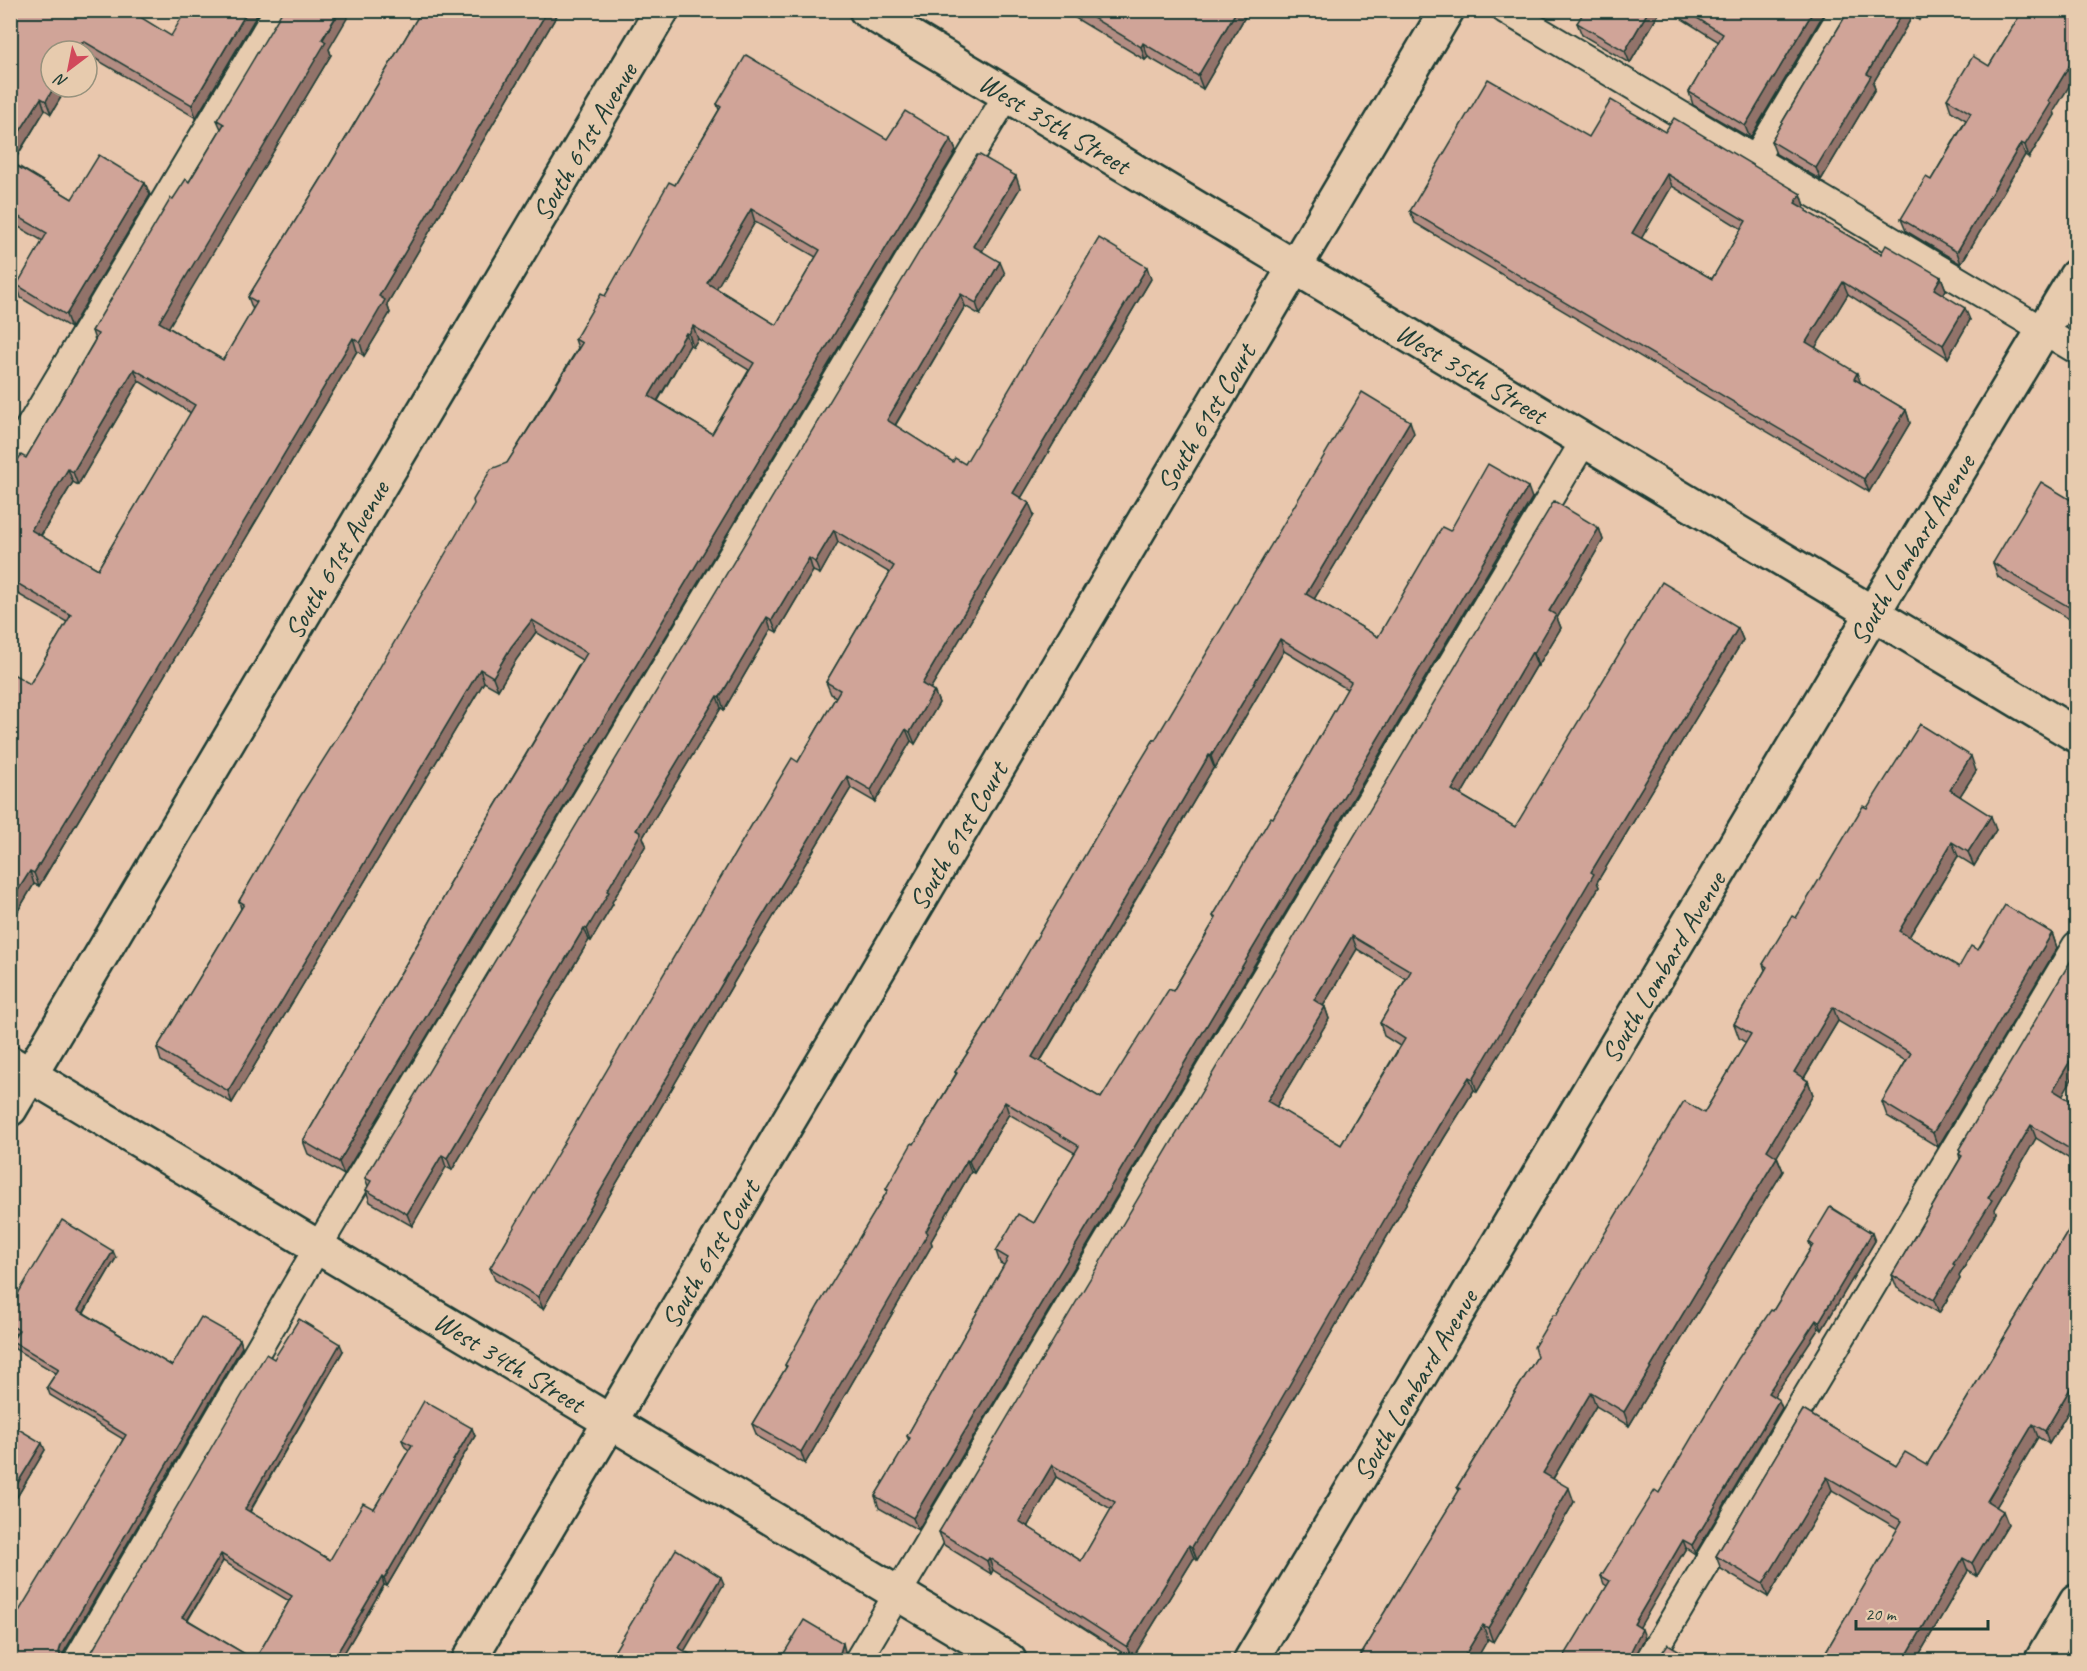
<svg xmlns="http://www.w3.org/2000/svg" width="2087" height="1671" viewBox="0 0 2087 1671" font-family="Caveat,sans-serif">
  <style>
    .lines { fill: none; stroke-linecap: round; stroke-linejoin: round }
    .lane-casing { stroke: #1f3d34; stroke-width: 30 }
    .street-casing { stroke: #1f3d34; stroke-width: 38 }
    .lane { stroke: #e7cbae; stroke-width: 26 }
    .street { stroke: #e7cbae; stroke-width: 33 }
    .wall { fill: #b38d83; stroke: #1f3d34; stroke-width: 1.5; fill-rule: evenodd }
    .shaded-wall { fill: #92736a; stroke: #1f3d34; stroke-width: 1.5 }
    .building { fill: #d0a498; stroke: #1f3d34; stroke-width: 1.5; fill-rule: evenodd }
    .labels { text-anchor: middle; stroke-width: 4.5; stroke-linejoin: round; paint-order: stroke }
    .street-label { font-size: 28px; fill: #1f3d34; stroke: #e7cbae }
  </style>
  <rect width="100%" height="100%" fill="#e9c7ad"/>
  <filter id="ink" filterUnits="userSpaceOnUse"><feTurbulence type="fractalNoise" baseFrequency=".0167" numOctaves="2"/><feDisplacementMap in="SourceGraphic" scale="12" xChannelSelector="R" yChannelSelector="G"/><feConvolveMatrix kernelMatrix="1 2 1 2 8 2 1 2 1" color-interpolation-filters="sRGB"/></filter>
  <g filter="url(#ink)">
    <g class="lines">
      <defs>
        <g id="lane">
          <path d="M1505,10L2076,350"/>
          <path d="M1755,159L1844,10"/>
          <path d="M10,459L278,10"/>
          <path d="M77,1660L318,1247L1007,95"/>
          <path d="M858,1660L1584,441"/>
          <path d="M1649,1660L2076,945"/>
        </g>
        <g id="street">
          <path id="s1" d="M866,10L2076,735"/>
          <path id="s2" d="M10,1063L1009,1660"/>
          <path id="s3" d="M10,1109L662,10"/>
          <path id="s4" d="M469,1660L1447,10"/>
          <path id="s5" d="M1251,1660L1873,613L2076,276"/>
          <path d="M2042,1660L2076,1602"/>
        </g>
      </defs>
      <!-- lane casing -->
      <use href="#lane" class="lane-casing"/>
      <!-- street casing -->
      <use href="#street" class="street-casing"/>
      <!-- lane -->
      <use href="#lane" class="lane"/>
      <!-- street -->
      <use href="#street" class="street"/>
    </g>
    <!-- wall -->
    <g class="wall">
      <path d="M10,10L171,36L196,118L89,55H87V51H51V87H67L51,114L45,110L13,163L72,199L145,183L150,195L71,328L21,298L17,285L43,241L10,222Z"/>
      <path d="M422,10H560L387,304L390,313L364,356L357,351L100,784L39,886L34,884L10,924L30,684L67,622L11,590L10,591V472L26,458L95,340L92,331L173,199L189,182L221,129L217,120L329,49L331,55L168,327L223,360L253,310L248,297L325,173ZM139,381L191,413L98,569L41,536L73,482L78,485Z"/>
      <path d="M1062,10H1249L1203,89L1148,57L1145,60Z"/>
      <path d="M1661,10L1630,63L1582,35L1577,23Z"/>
      <path d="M1668,10H1826L1750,138L1693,105L1689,92L1719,42Z"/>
      <path d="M1849,10H1924L1919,20L1912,17L1873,83L1875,89L1821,180L1776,154L1771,141Z"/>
      <path d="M2020,10H2076L2054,111L2055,115L2029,158L2025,155L1961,264L1906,231L1901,219L1931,180L1966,120L1951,111L1947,99L1989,66L2022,12Z"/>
      <path d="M717,104L887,139H951L956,151L344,1175L308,1154L303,1141L421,938L449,888L448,885L582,660L536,632L516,660L498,690L484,682L232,1103L161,1061L157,1048L241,909L239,901L358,705L578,348L575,339L605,296L675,185L719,110ZM755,222L816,257L776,325L716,288ZM698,339L749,370L712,434L658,401L690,345L693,347Z"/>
      <path d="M1665,132L1801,194L1805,206L1804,208L1807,210L1808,213L1873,250L1941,277L1946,290L1943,294L1970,320L1948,358L1848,294L1815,347L1862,384L1906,410L1910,423L1869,492L1415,223L1410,211L1589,137ZM1672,186L1742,229L1712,279L1641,238Z"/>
      <path d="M1020,188L982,251L1005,274L980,315L965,306L895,426L953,462L965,464L1151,279L1021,498L1034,515L930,689L934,691L939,703L915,744L911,741L875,802L851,788L740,972L543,1309L495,1280L490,1268L798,762L836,697L831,694L826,682L890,573L838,542L820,574L813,571L777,632L771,629L724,710L721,708L643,837L646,845L612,902L613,904L591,941L589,940L452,1170L446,1167L412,1226L370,1202L366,1190L368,1186L365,1178Z"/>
      <path d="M2076,412V435L2071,422Z"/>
      <path d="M1414,433L1314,599L1378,637L1450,531L1532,498L918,1530L879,1508L875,1496L909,1441L907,1436L1004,1265L1000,1263L996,1251L1034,1223L1075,1153L1009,1114L974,1173L971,1172L931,1241L932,1245L805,1464L757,1436L752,1424L786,1368L785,1365L887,1192L886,1189L914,1144L956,1074L955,1072L984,1028L1155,740ZM1284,651L1347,689L1273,818L1213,916L1215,920L1173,991L1101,1098L1040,1062L1214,767L1215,768Z"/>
      <path d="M2076,503V623L1998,577L1993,563Z"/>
      <path d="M1599,528L1603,540L1557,618L1561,628L1538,666L1537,665L1461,795L1515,827L1738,628L1743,640L1597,882L1599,887L1477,1092L1474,1090L1444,1138L1260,1456L1197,1560L1194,1558L1132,1659L993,1570L991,1574L944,1545L939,1532ZM1357,949L1406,979L1380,1023L1384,1036L1400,1046L1341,1145L1276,1107L1329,1019L1325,1007L1323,1006ZM1056,1477L1111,1509L1081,1561L1027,1527Z"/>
      <path d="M1976,771L1960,796L1996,830L1974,866L1958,856L1909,937L1959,967L1978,950L2052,933L2057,948L1938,1147L1887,1116L1882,1102L1906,1061L1838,1021L1804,1078L1808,1081L1813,1095L1777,1156L1783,1171L1629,1426L1596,1406L1553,1479L1574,1502L1493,1642L1488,1639L1476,1660H1358L1374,1634L1373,1631L1459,1491L1457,1487L1537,1357L1556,1315L1704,1113L1746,1043L1739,1038L1734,1024L1765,970L1763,964L1796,918L1867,808Z"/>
      <path d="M2062,1096L2076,1104V1163L2036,1138L1995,1209L1996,1213L1959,1276L1960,1279L1939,1313L1897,1288L1892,1275L1960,1159L1959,1154L1960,1152L1959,1149Z"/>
      <path d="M2076,1218V1399L2049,1444L2038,1437L1996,1507L2008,1524L1977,1576L1968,1571L1916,1660H1821L1898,1529L1832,1490L1768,1597L1721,1569L1716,1556L1803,1410L1896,1466L1927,1465Z"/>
      <path d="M1875,1241L1822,1330L1819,1328L1774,1396L1782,1408L1695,1554L1686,1548L1639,1627L1645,1637L1634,1659V1660L1607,1586L1604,1584L1601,1576L1659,1493L1773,1311L1811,1248L1809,1242Z"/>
      <path d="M116,1258L84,1313L172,1366L240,1339L242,1347L64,1652L62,1660H10L123,1439L50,1395L47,1387L56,1373L15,1349L12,1341L16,1334L10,1331V1307Z"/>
      <path d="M343,1351L250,1512L330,1560L374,1509L409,1450L405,1447L402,1440L475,1436L387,1586L384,1585L340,1660H87L274,1359ZM223,1561L289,1601L255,1660L188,1620Z"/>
      <path d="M10,1424L45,1450L17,1497L10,1493Z"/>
    </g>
    <!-- shaded-wall -->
    <g class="shaded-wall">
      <path d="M248,10H260L196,118L192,105Z"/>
      <path d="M340,10H352L329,49L331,55L164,335L159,322Z"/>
      <path d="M548,10H560L387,304L390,313L364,356L360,343L379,296Z"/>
      <path d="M1237,10H1249L1203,89L1198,76Z"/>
      <path d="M1649,10H1661L1630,63L1625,51Z"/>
      <path d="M1814,10H1826L1750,138L1745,126Z"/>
      <path d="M1904,10H1910L1912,17L1873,83L1875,89L1821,180L1816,168L1867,74Z"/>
      <path d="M1915,10H1924L1919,20Z"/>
      <path d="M82,42L85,51H76Z"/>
      <path d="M1143,43L1148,57L1145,60L1141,47Z"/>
      <path d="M2076,55V75L2054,111L2055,115L2029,158L2025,145L2048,101Z"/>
      <path d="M54,87H67L51,114L46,101Z"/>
      <path d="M41,98L45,110L10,167V147Z"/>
      <path d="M951,139L956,151L344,1175L339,1162Z"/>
      <path d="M2021,143L2025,155L1961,264L1957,252Z"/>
      <path d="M1667,174L1672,186L1637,246L1632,233Z"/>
      <path d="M1016,176L1020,188L978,258L973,246Z"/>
      <path d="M145,183L150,195L71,328L66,315Z"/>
      <path d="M1801,194L1805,206L1800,215L1795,203Z"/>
      <path d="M751,209L755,222L712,296L707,283Z"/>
      <path d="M1000,262L1005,274L980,315L976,303Z"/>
      <path d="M1147,267L1151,279L1017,505L1013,493Z"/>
      <path d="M1941,277L1946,290L1939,302L1934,289Z"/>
      <path d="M1843,282L1848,294L1811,355L1806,342Z"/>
      <path d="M961,294L965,306L891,432L887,420Z"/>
      <path d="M1965,308L1970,320L1948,358L1943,345Z"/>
      <path d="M693,326L698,339L693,347L689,334Z"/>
      <path d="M686,333L690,345L653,408L649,396Z"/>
      <path d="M353,338L357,351L100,784L39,886L34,873Z"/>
      <path d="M134,369L139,381L78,485L73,472Z"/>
      <path d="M1857,373L1862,386L1854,379Z"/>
      <path d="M1906,410L1910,423L1869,492L1864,479Z"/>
      <path d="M1410,421L1414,433L1310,606L1306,594Z"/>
      <path d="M68,469L73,482L36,543L31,530Z"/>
      <path d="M1528,487L1532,498L918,1530L913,1518Z"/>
      <path d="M1029,503L1034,515L926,696L922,684Z"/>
      <path d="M1599,528L1603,540L1557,618L1561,628L1538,666L1534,653L1549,611Z"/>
      <path d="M834,530L838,542L820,574L815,562Z"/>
      <path d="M809,558L813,571L777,632L772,620Z"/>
      <path d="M767,617L771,629L724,710L720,697Z"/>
      <path d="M532,620L536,632L516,660L498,690L493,677L511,647Z"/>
      <path d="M1738,628L1743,640L1597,882L1599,887L1477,1092L1473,1079L1591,872Z"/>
      <path d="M1280,639L1284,651L1215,768L1211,756Z"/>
      <path d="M1532,652L1537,665L1457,802L1452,790Z"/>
      <path d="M480,669L484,682L232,1103L228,1091Z"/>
      <path d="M934,691L939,703L915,744L910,732Z"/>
      <path d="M717,696L721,708L643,837L646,845L612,902L613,904L591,941L587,929L636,830Z"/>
      <path d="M906,729L911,741L875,802L871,790Z"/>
      <path d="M1209,755L1214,767L1036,1068L1032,1057Z"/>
      <path d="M1971,756L1976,771L1955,804L1950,790Z"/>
      <path d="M847,776L851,788L740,972L543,1309L538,1297L736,960Z"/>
      <path d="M1991,816L1996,830L1974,866L1968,852Z"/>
      <path d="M1952,842L1958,856L1904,945L1899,931Z"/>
      <path d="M30,871L34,884L10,924V903Z"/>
      <path d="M584,928L589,940L452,1170L447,1158Z"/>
      <path d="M2052,933L2057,948L1938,1147L1933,1133Z"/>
      <path d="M1352,936L1357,949L1319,1013L1314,1000Z"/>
      <path d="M1325,1007L1329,1019L1272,1114L1267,1101Z"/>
      <path d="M1833,1007L1838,1021L1799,1086L1794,1072Z"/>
      <path d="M2076,1051V1072L2058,1103L2053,1090Z"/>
      <path d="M1469,1077L1474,1090L1444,1138L1260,1456L1197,1560L1192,1547L1439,1125Z"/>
      <path d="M1808,1081L1813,1095L1772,1165L1767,1150Z"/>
      <path d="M1005,1102L1009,1114L974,1173L969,1161Z"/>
      <path d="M2031,1125L2036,1138L1995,1209L1996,1213L1959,1276L1960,1279L1939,1313L1934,1300L1988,1198Z"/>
      <path d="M442,1155L446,1167L412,1226L407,1214Z"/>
      <path d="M1777,1157L1783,1171L1629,1426L1624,1412Z"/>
      <path d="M967,1160L971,1172L931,1241L932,1245L805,1464L801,1452L926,1231Z"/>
      <path d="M1872,1233L1875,1241L1822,1330L1819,1322Z"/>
      <path d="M113,1251L116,1258L81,1317L78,1310Z"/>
      <path d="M1816,1320L1819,1328L1771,1401L1768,1393Z"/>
      <path d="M240,1339L242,1347L64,1652L62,1660H61L59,1652L61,1645Z"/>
      <path d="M340,1344L343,1351L247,1516L245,1509Z"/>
      <path d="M2074,1382L2076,1388V1399L2049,1444L2045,1431Z"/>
      <path d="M1591,1392L1596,1406L1548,1487L1543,1473Z"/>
      <path d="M1779,1400L1782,1408L1695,1554L1692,1545Z"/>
      <path d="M2033,1424L2038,1437L1992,1514L1987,1501Z"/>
      <path d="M472,1428L475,1436L387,1586L384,1579Z"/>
      <path d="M42,1443L45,1450L17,1497L14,1489Z"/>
      <path d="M1052,1465L1056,1477L1023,1534L1019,1521Z"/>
      <path d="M1827,1477L1832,1490L1768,1597L1763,1584Z"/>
      <path d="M1569,1488L1574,1502L1493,1642L1488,1628Z"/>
      <path d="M2003,1511L2008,1524L1977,1576L1972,1563Z"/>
      <path d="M1683,1540L1686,1548L1637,1632L1634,1624Z"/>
      <path d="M1189,1545L1194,1558L1132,1659L1127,1647Z"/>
      <path d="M221,1554L223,1561L185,1624L182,1617Z"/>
      <path d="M989,1558L993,1570L991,1574L987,1561Z"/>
      <path d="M1963,1558L1968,1571L1916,1660H1904Z"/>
      <path d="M382,1577L384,1585L340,1660H333Z"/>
      <path d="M721,1577L724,1584L682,1655L679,1648Z"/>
      <path d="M1483,1625L1488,1639L1476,1660H1462Z"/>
      <path d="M1642,1629L1645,1637L1634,1659V1660H1633L1631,1651Z"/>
      <path d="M843,1643L845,1651L843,1660L840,1653Z"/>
    </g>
    <!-- building -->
    <g class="building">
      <path d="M10,10H129L171,36L186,10H248L192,105L85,42H82L76,51H51V87H54L46,101L41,98L10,147Z"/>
      <path d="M283,10H340L322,39L326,42L159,322L223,360L257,302L248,297L325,173L422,10H548L379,296L385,300L360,343L353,338L96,771L34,873L30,871L10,903V672L30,684L71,615L10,579V472L21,455L26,458L93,344L98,334L92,331L171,198L173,199L186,179L189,182L224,124L217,120ZM134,369L195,405L98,569L31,530L68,469L73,472Z"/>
      <path d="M1080,10H1237L1198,76L1143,43L1141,47Z"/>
      <path d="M1585,10H1649L1625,51L1577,23Z"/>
      <path d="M1684,10H1814L1745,126L1689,92L1723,34Z"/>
      <path d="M1849,10H1904L1867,74L1871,76L1816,168L1771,141Z"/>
      <path d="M2023,10H2076V55L2048,101L2051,103L2025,145L2021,143L1957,252L1901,219L1926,177L1931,180L1971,113L1947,99L1973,56L1989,66Z"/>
      <path d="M746,55L887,139L905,111L951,139L339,1162L303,1141L421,938L450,886L448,885L587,653L532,620L511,647L493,677L480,669L228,1091L157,1048L244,904L239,901L296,803L358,705L474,504L473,500L491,469L507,463L542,408L582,343L575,339L601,294L605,296L669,182L675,185L721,107L717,104ZM751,209L820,250L776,325L707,283ZM693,326L754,363L712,434L649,396L686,333L689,334Z"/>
      <path d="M1488,79L1589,137L1611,100L1665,132L1674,118L1801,194L1795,203L1807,210L1806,211L1873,250L1881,254L1886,245L1941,277L1934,289L1965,308L1943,345L1843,282L1806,342L1857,373L1854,379L1906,410L1864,479L1410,211ZM1667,174L1746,221L1712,279L1632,233Z"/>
      <path d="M99,155L145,183L66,315L17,285L47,233L10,212V162L72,199Z"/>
      <path d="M977,155H980L1016,176L973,246L1000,262L976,303L961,294L887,420L953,462L955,458L965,464L1099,238L1147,267L1013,493L1029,503L922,684L934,691L910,732L906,729L871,790L847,776L736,960L538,1297L490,1268L757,816L792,758L798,762L840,690L826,682L894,566L834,530L815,562L809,558L772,620L767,617L720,697L717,696L636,830L641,833L607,891L609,892L587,929L584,928L447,1158L442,1155L407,1214L366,1190L371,1181L365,1178Z"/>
      <path d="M1362,392L1410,421L1306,594L1378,637L1442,527L1450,531L1488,464L1528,487L913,1518L875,1496L910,1438L907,1436L1008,1258L996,1251L1018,1214L1034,1223L1079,1146L1005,1102L969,1161L967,1160L926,1231L928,1233L801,1452L752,1424L787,1366L785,1365L818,1306L888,1190L886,1189L912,1143L914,1144L957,1073L955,1072L984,1028L1126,785L1154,739L1155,740ZM1280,639L1351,682L1273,818L1271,817L1213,916L1216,918L1173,991L1169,989L1101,1098L1032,1057L1209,755L1211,756Z"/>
      <path d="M2076,412V425L2071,422Z"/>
      <path d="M2041,482L2076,503V611L1993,563Z"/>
      <path d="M1554,501L1599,528L1549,611L1556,615L1534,653L1532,652L1452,790L1515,827L1662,582L1738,628L1591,872L1594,874L1473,1079L1469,1077L1439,1125L1256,1443L1192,1547L1189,1545L1127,1647L989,1558L987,1561L939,1532ZM1352,936L1411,971L1380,1023L1405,1039L1341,1145L1267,1101L1325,1007L1314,1000ZM1052,1465L1115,1502L1081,1561L1019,1521Z"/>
      <path d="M1920,724L1971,756L1950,790L1991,816L1968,852L1952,842L1899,931L1959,967L1971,946L1978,950L2005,905L2052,933L1933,1133L1882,1102L1911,1053L1833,1007L1794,1072L1808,1081L1767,1150L1777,1157L1624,1412L1591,1392L1543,1473L1569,1488L1488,1628L1483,1625L1462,1660H1358L1375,1632L1373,1631L1460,1489L1457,1487L1537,1357L1534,1347L1553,1315H1556L1684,1101L1704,1113L1751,1034L1734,1024L1767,967L1763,964L1792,916L1796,918L1863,806L1867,808Z"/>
      <path d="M2076,952V1051L2053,1090L2076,1104V1153L2031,1125L1988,1198L1992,1200L1953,1264L1955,1265L1934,1300L1892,1275L1962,1156L1959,1154L1961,1151L1959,1149Z"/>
      <path d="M1830,1207L1872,1233L1819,1322L1816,1320L1768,1393L1779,1400L1692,1545L1683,1540L1634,1624L1642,1629L1631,1651L1633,1659L1634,1660H1562L1610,1581L1601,1576L1655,1490L1659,1493L1738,1359L1771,1310L1773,1311L1813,1245L1809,1242Z"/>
      <path d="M2076,1218V1383L2074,1382L2045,1431L2033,1424L1987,1501L2003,1511L1972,1563L1963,1558L1904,1660H1821L1902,1521L1827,1477L1763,1584L1716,1556L1803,1410L1896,1466L1905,1452L1927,1465Z"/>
      <path d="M62,1220L113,1251L78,1310L172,1366L201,1317L240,1339L61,1645L59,1652L62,1660H10V1626L126,1435L47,1387L59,1369L12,1341L19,1330L10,1325V1307Z"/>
      <path d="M299,1319L340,1344L245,1509L330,1560L363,1503L374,1509L412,1445L402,1440L424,1401L472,1428L384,1579L382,1577L333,1660H156L153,1659L152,1660H87L266,1354L274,1359ZM221,1554L292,1596L255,1660L182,1617Z"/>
      <path d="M10,1424L42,1443L14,1489L10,1487Z"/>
      <path d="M676,1549L721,1577L679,1648L700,1660H609Z"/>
      <path d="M804,1620L843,1643L840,1653L843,1660H780Z"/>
      <path d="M1668,1644L1695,1660H1657Z"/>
    </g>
  </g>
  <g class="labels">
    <!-- street labels -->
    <g class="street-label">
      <text dy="10" stroke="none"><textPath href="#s1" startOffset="220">West 35th Street</textPath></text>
      <text dy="10" stroke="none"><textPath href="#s3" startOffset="1125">South 61st Avenue</textPath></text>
      <text dy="10" stroke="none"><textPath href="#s1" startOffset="706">West 35th Street</textPath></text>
      <text dy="10" stroke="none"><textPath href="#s4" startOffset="1444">South 61st Court</textPath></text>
      <text dy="10" stroke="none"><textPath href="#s5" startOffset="1292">South Lombard Avenue</textPath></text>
      <text dy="10" stroke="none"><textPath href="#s3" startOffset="639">South 61st Avenue</textPath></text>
      <text dy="10" stroke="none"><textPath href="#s4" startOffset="958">South 61st Court</textPath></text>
      <text dy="10" stroke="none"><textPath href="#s5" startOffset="806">South Lombard Avenue</textPath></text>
      <text dy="10" stroke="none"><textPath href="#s4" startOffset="472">South 61st Court</textPath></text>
      <text dy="10" stroke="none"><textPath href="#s2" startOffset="582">West 34th Street</textPath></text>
      <text dy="10" stroke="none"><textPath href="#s5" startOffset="320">South Lombard Avenue</textPath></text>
    </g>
  </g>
  <!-- margin -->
  <rect width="2087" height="1671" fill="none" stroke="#e7cbae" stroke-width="36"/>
  <rect x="18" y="18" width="2051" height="1635" fill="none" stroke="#1f3d34" stroke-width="2" filter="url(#ink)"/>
  <!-- north arrow -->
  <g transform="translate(69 69) rotate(212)"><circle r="28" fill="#e7cbae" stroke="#97927d" stroke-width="1.5"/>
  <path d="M0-4.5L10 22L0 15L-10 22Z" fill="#d1495b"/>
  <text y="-9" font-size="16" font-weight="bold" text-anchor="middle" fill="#1f3d34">N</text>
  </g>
  <!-- scale -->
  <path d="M1856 1620v9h132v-9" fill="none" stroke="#1f3d34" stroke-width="3"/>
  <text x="1865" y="1620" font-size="18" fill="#1f3d34" stroke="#e7cbae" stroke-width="4.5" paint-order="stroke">20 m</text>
</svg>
